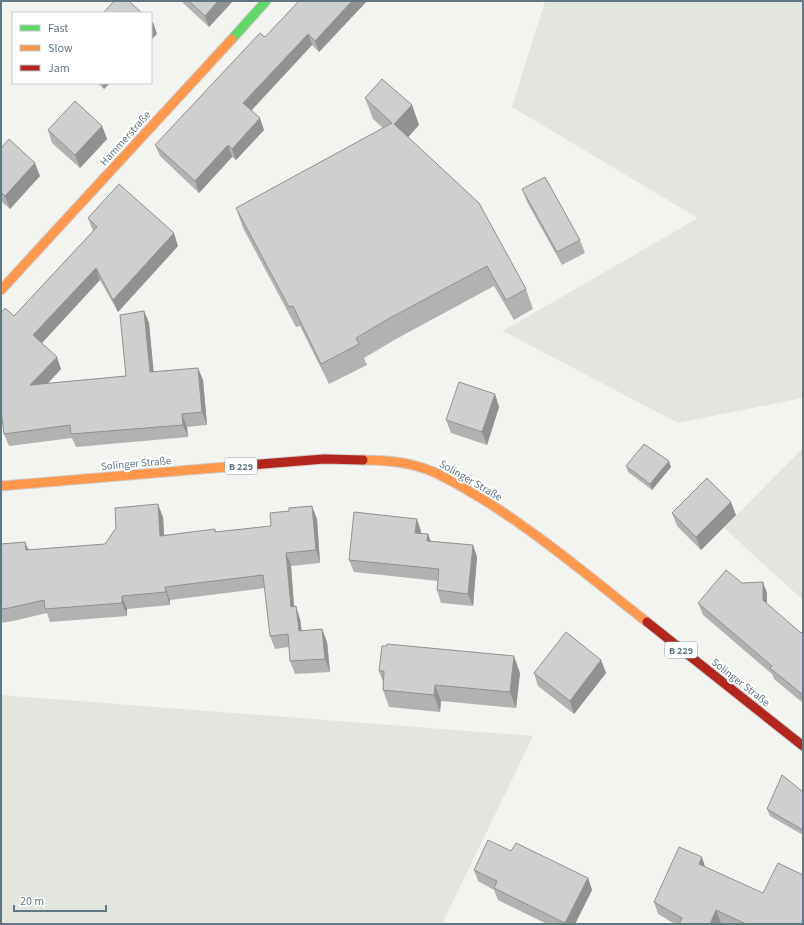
<svg xmlns="http://www.w3.org/2000/svg" width="804" height="925" viewBox="0 0 804 925" font-family="'Source Sans 3',sans-serif">
  <style>
    .green { fill: #e2e6de }
    .lines { fill: none; stroke-linecap: round; stroke-linejoin: round }
    .fast-casing { stroke: #ced0d0; stroke-width: 11 }
    .slow-casing { stroke: #ced0d0; stroke-width: 11 }
    .jam-casing { stroke: #ced0d0; stroke-width: 11 }
    .fast { stroke: #63d668; stroke-width: 9 }
    .slow { stroke: #ff974d; stroke-width: 9 }
    .jam { stroke: #b3261e; stroke-width: 9 }
    .wall { fill: #b1b3b2 }
    .shaded-wall { fill: #909291 }
    .building { fill: #ced0cf; stroke: #909291 }
    .labels { text-anchor: middle; stroke-width: 4; stroke-linejoin: round; paint-order: stroke }
    .shield { fill: #fff; stroke: #90a0a8; stroke-width: 1 }
    .shield-label { font-size: 10px; font-weight: bold; fill: #607783 }
    .street-label { font-size: 11px; fill: #607783; stroke: #fff }
  </style>
  <rect width="100%" height="100%" fill="#f3f3f0"/>
  <!-- green -->
  <g class="green">
    <path d="M545,1H803V398L678,423L503,331L698,218L512,107Z"/>
    <path d="M803,448V600L724,528Z"/>
    <path d="M1,695L533,736L442,924H1Z"/>
  </g>
  <g class="lines">
    <defs>
      <path id="fast" d="M232,39L266,1"/>
      <g id="slow">
        <path d="M1,290L232,39"/>
        <path d="M363,460C386,460 410,462 431,471C452,480 473,493 492,505C546,540 596,582 647,622"/>
        <path d="M1,486L237,466"/>
      </g>
      <g id="jam">
        <path d="M237,466L324,459L363,460"/>
        <path d="M647,622L803,746"/>
      </g>
    </defs>
    <!-- fast casing -->
    <use href="#fast" class="fast-casing"/>
    <!-- slow casing -->
    <use href="#slow" class="slow-casing"/>
    <!-- jam casing -->
    <use href="#jam" class="jam-casing"/>
    <!-- fast -->
    <use href="#fast" class="fast"/>
    <!-- slow -->
    <use href="#slow" class="slow"/>
    <!-- jam -->
    <use href="#jam" class="jam"/>
  </g>
  <!-- wall -->
  <g class="wall">
    <path d="M181,1H233L209,27Z"/>
    <path d="M299,1H367L319,52L312,45L251,111L264,130L236,160L232,157L199,193L160,156L155,145L265,37Z"/>
    <path d="M97,83H110L104,89Z"/>
    <path d="M365,98L412,105L419,125L408,137L526,289L533,309L514,320L494,286L396,339L364,358L367,365L329,384L300,326L296,327L243,228L236,208L383,128L373,119Z"/>
    <path d="M102,126L107,139L80,168L52,143L48,130Z"/>
    <path d="M1,148L40,176L10,209L1,201Z"/>
    <path d="M522,189L580,240L585,253L562,265L527,202Z"/>
    <path d="M88,218L178,246L118,312L100,280L42,343L61,369L48,383L126,376L144,311L149,323L153,372L203,380L207,425L187,427L188,437L76,447L72,438L9,446L4,434L14,316L93,231Z"/>
    <path d="M495,394L499,407L487,445L451,433L446,420Z"/>
    <path d="M626,466L671,467L652,490L628,472Z"/>
    <path d="M672,513L736,515L701,550L677,526Z"/>
    <path d="M163,517L164,535L216,532L271,526L317,519L320,563L291,566L294,606L300,619L302,631L322,629L327,642L330,672L295,674L290,661L289,647L275,649L270,636L265,588L170,600V605L127,609V616L50,622L47,613L13,621L1,623V544L25,542L29,550L105,544Z"/>
    <path d="M421,531V534H428L431,541L473,545L477,557L473,606L441,603L437,590L438,581L354,572L349,560Z"/>
    <path d="M742,583L767,593V604L801,633L803,631V703L774,679L772,674L703,615L698,603Z"/>
    <path d="M601,660L606,673L574,714L538,686L534,673Z"/>
    <path d="M379,671L520,673L516,708L441,701L440,712L389,707L383,690V682Z"/>
    <path d="M803,792V835L770,816L767,809Z"/>
    <path d="M511,851L588,878L592,890L575,924H547L498,900L494,890L478,881L474,870Z"/>
    <path d="M705,867L803,924H724L721,923L720,924H675L658,914L654,902Z"/>
  </g>
  <!-- shaded-wall -->
  <g class="shaded-wall">
    <path d="M218,1H233L209,27L205,16Z"/>
    <path d="M352,1H367L319,52L315,41Z"/>
    <path d="M153,22L157,34L151,40V24Z"/>
    <path d="M308,34L312,45L247,115L243,103Z"/>
    <path d="M102,83H110L104,89Z"/>
    <path d="M412,105L419,125L401,145L394,124Z"/>
    <path d="M260,118L264,130L236,160L232,149Z"/>
    <path d="M102,126L107,139L80,168L75,155Z"/>
    <path d="M228,145L232,157L199,193L195,181Z"/>
    <path d="M35,163L40,176L10,209L5,196Z"/>
    <path d="M174,233L178,246L118,312L113,300Z"/>
    <path d="M96,268L100,280L38,347L33,335Z"/>
    <path d="M144,311L149,323L155,385L150,372Z"/>
    <path d="M57,357L61,369L35,397L30,385Z"/>
    <path d="M198,368L203,380L207,425L202,412Z"/>
    <path d="M495,394L499,407L487,445L482,432Z"/>
    <path d="M182,414L187,427L188,437L183,425Z"/>
    <path d="M669,461L671,467L652,490L650,484Z"/>
    <path d="M731,502L736,515L701,550L696,537Z"/>
    <path d="M158,504L163,517L165,549L160,536Z"/>
    <path d="M312,506L317,519L320,563L316,550Z"/>
    <path d="M417,519L421,531L419,545L415,533Z"/>
    <path d="M428,534L432,547L427,541Z"/>
    <path d="M25,542L30,555L26,550Z"/>
    <path d="M473,545L477,557L473,606L468,594Z"/>
    <path d="M286,553L291,566L295,620L291,607Z"/>
    <path d="M763,582L767,593V611L763,600Z"/>
    <path d="M165,587L170,600V605L166,592Z"/>
    <path d="M122,596L127,609V616L122,603Z"/>
    <path d="M296,606L300,619L303,644L299,631Z"/>
    <path d="M322,629L327,642L330,672L325,659Z"/>
    <path d="M514,656L520,673L516,708L510,692Z"/>
    <path d="M601,660L606,673L574,714L570,701Z"/>
    <path d="M435,685L441,701L440,712L434,695Z"/>
    <path d="M702,857L706,870L699,864Z"/>
    <path d="M588,878L592,890L575,924H566L565,923Z"/>
    <path d="M716,910L721,923L720,924H710Z"/>
  </g>
  <!-- building -->
  <g class="building">
    <path d="M114,1H129L142,13H103Z"/>
    <path d="M189,1H218L205,16Z"/>
    <path d="M299,1H352L315,41L308,34L243,103L260,118L232,149L228,145L195,181L155,145L260,33L265,37Z"/>
    <path d="M382,79L412,105L394,124L479,203L526,289L506,300L487,266L388,319L356,338L359,344L321,364L293,306L289,307L236,208L392,123L365,98Z"/>
    <path d="M75,101L102,126L75,155L48,130Z"/>
    <path d="M9,139L35,163L5,196L1,192V148Z"/>
    <path d="M545,177L580,240L557,252L522,189Z"/>
    <path d="M119,184L174,233L113,300L96,268L33,335L57,357L30,385L126,376L120,315L144,311L150,372L198,368L202,412L182,414L183,425L71,434L70,425L4,434L1,410V313L5,308L14,316L97,227L88,218Z"/>
    <path d="M459,382L495,394L482,432L446,420Z"/>
    <path d="M644,444L669,461L650,484L626,466Z"/>
    <path d="M707,478L731,502L696,537L672,513Z"/>
    <path d="M158,504L160,536L215,529V532L271,526L270,513L289,511V508L312,506L316,550L286,553L291,607L296,606L299,631L322,629L325,659L290,661L288,634L270,636L263,575L165,587L166,592L122,596V603L45,609L44,600L9,608L1,609V544L25,542L26,550L105,544L116,528L115,508Z"/>
    <path d="M354,512L417,519L415,533L428,534L427,541L473,545L468,594L437,590L439,569L349,560Z"/>
    <path d="M726,570L742,583L763,582V600L801,633L803,631V695L770,668L772,666L698,603Z"/>
    <path d="M566,632L601,660L570,701L534,673Z"/>
    <path d="M387,644L514,656L510,692L435,685L434,695L383,690L384,671H379L382,646H387Z"/>
    <path d="M782,775L803,792V830L767,809Z"/>
    <path d="M488,840L511,851L516,843L588,878L565,923L494,888L497,881L474,870Z"/>
    <path d="M679,847L702,857L699,864L763,893L778,863L803,875V924H746L716,910L710,924H679L682,918L654,902Z"/>
  </g>
  <g class="labels">
    <!-- shield labels -->
    <g class="shield">
      <rect x="225" y="458" width="32" height="16" rx="3"/>
      <rect x="665" y="642" width="32" height="16" rx="3"/>
    </g>
    <g class="shield-label">
      <text x="241" y="470">B 229</text>
      <text x="681" y="654">B 229</text>
    </g>
    <!-- street labels -->
    <g class="street-label">
      <text transform="translate(125 138) rotate(-48)" y="4">Hammerstraße</text>
      <text transform="translate(136 463) rotate(-5)" y="4">Solinger Straße</text>
      <text transform="translate(471 480) rotate(30)" y="4">Solinger Straße</text>
      <text transform="translate(741 682) rotate(38)" y="4">Solinger Straße</text>
    </g>
  </g>
  <!-- border -->
  <rect width="804" height="925" fill="none" stroke="#607783" stroke-width="4"/>
  <!-- legend -->
  <rect x="12" y="12" width="140" height="72" fill="#ffffff" stroke="#bfc9cd"/>
  <rect x="20" y="25" width="20" height="6" fill="#63d668" stroke="#bfc9cd"/>
  <text x="48" y="32" font-size="12" fill="#607783">Fast</text>
  <rect x="20" y="45" width="20" height="6" fill="#ff974d" stroke="#bfc9cd"/>
  <text x="48" y="52" font-size="12" fill="#607783">Slow</text>
  <rect x="20" y="65" width="20" height="6" fill="#b3261e" stroke="#bfc9cd"/>
  <text x="48" y="72" font-size="12" fill="#607783">Jam</text>
  <!-- scale -->
  <path d="M14 905v6h92v-6" fill="none" stroke="#607783" stroke-width="2"/>
  <text x="20" y="905" font-size="12" fill="#607783" stroke="#ffffff" stroke-width="3" paint-order="stroke">20 m</text>
</svg>
